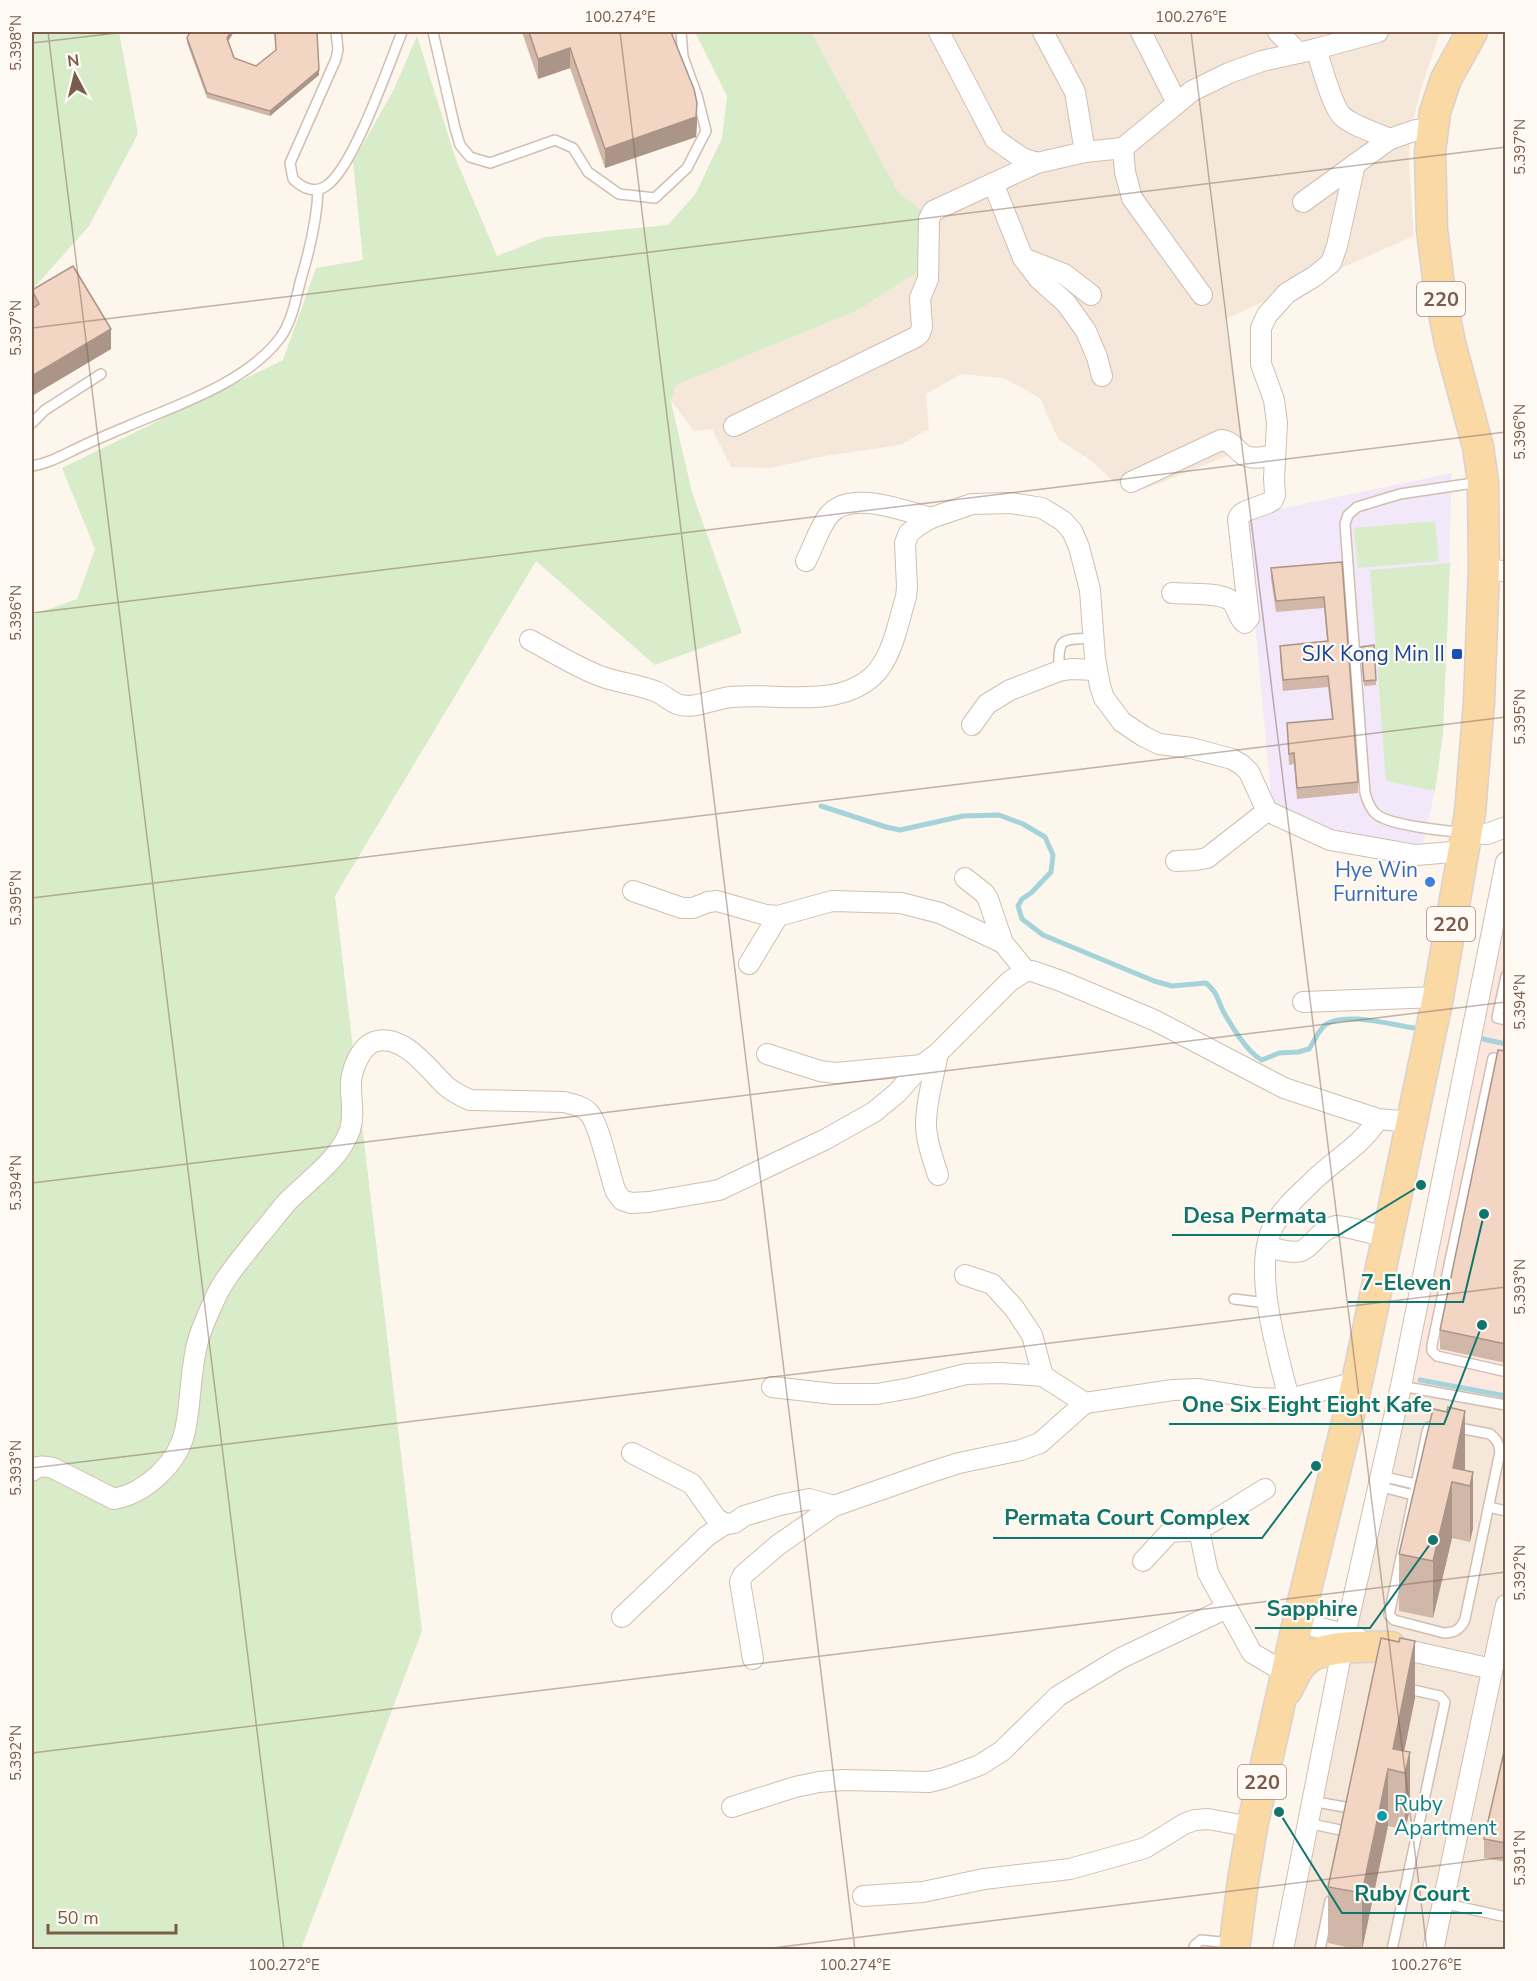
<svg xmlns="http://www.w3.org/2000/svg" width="1537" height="1981" viewBox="0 0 1537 1981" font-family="'Nunito Sans',sans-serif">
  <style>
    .residential { fill: #f5e8da }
    .commercial { fill: #fde8e0 }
    .education { fill: #f3e8fa }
    .green { fill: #d8ecc9 }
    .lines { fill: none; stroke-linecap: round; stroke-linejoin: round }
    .stream { stroke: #a5d3da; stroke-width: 5 }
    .service-casing { stroke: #d1beb0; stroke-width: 12 }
    .minor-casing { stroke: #d1beb0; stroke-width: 22 }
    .primary-casing { stroke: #dad1cd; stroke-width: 33 }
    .service { stroke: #fff; stroke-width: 9 }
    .minor { stroke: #fff; stroke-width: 20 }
    .primary { stroke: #fbd9a5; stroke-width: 30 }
    .wall { fill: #d1b7a8 }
    .shaded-wall { fill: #aa9588 }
    .building { fill: #f3d5c3; stroke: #aa9588; stroke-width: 1.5 }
    .ticks { fill: none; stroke: #7a5c4d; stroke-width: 1.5; stroke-opacity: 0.45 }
    .transit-dot { fill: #1a4fb4; stroke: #fffaf3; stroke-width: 2 }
    .shop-dot { fill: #3f7fe0; stroke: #fffaf3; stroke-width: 2 }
    .culture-dot { fill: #0f9aa8; stroke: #fffaf3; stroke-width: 2 }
    .labels { text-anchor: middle; stroke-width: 4.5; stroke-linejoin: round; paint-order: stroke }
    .shield { fill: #fffaf3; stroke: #a28b7f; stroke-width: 1.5 }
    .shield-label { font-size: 20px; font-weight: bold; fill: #7a5c4d }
    .transit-label { font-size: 21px; fill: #164399; stroke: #fffaf3; text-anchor: end }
    .shop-label { font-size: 21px; fill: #366cbe; stroke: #fffaf3; text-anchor: end }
    .culture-label { font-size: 21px; fill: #0d838f; stroke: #fffaf3; text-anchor: start }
    .leader { fill: none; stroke: #0f766e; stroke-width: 2 }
    .callout-dot { fill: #0f766e; stroke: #fffaf3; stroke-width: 2 }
    .callout-label { font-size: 22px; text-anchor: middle; font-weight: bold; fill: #0f766e; stroke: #fffaf3; stroke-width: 4.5; stroke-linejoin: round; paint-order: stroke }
    .neatline { fill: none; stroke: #7a5c4d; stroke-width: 2 }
    .ticks-label { font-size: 15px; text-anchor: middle; fill: #7a5c4d }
  </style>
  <rect width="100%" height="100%" fill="#fdf6ec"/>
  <!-- residential -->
  <g class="residential">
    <path d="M811,32H1440L1421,89L1410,132L1409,166L1414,236L1225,319L1244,449L1145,489L1114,482L1093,462L1058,439L1040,398L1003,378L961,374L926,394L929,429L900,445L819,457L771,468L731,467L712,429L694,431L671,401L676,385L858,310L925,213L898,193Z"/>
    <path d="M1505,862V1949L1283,1950Z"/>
  </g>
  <!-- commercial -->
  <path class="commercial" d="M1505,862V1405L1401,1386Z"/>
  <!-- education -->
  <path class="education" d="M1452,473L1443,733L1435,791L1423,844L1326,833L1272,805L1245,516Z"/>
  <!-- green -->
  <g class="green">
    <path d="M32,32H119L138,134L89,226L32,290Z"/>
    <path d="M695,32H811L898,192L925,213L922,269L858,310L676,385L671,402L692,492L742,633L655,665L536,561L335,896L422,1631L301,1949L32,1950V615L77,599L95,549L62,468L283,360L316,268L363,260L353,162L394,89L417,36L455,157L497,256L545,237L668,225L696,193L722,138L727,96Z"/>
    <path d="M1435,521L1439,561L1358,568L1354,528Z"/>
    <path d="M1450,563L1443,733L1435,791L1386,781L1370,570Z"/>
  </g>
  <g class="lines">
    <!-- stream -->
    <g class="stream">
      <path d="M821,806L886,827L900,830L963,816L999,815L1023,824L1045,837L1053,855L1051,872L1031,893L1022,899L1018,906L1022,919L1043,935L1154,981L1172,986L1206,983C1217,992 1217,998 1223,1011C1231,1025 1247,1053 1262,1060L1279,1053L1298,1052L1309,1049C1314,1042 1318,1031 1325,1025C1343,1011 1392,1025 1414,1028"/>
      <path d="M1483,1039L1506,1044"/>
      <path d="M1420,1380L1506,1396"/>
    </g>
    <defs>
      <g id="service">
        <path d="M336,32L338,49L336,59L290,163L293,179C302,188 315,194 326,186C353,169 389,64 402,32"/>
        <path d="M433,32L455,128L460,145L470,157L490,163L555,140L573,148L588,172L619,194L655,198L687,168L706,131L697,95L683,57L681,32"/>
        <path d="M32,423L45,410L101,374"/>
        <path d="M32,466C50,463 65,454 82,446C97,439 112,433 128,426C177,405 246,383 280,338C292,322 296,298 301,279C310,249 317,221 318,190"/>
        <path d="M1059,671C1058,636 1061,640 1094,638"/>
        <path d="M1462,832C1443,831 1389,825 1376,814C1370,809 1367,800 1365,793L1345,524L1348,515L1357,507L1400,494L1480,482"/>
        <path d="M1506,976L1497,1018L1506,1020"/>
        <path d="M1506,1061L1493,1058L1432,1345V1351L1437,1356L1503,1371L1506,1370"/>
        <path d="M1234,1299L1267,1303"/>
        <path d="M1401,1386L1506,1405"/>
        <path d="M1439,1424L1490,1434C1497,1440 1499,1443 1500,1452L1465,1619C1461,1629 1455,1633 1444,1633L1394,1620L1389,1615L1427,1432L1429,1427Z"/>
        <path d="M1381,1476L1415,1484"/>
        <path d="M1378,1486L1413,1495"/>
        <path d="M1489,1507L1506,1511"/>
        <path d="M1311,1801L1350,1808"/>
        <path d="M1307,1823L1345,1831"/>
        <path d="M1442,1903L1506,1917"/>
        <path d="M1193,1950L1195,1945L1201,1940L1230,1943"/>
        <path d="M1320,1950L1330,1901"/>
        <path d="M1392,1950L1445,1702L1440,1696L1404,1688"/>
      </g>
      <g id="minor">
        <path d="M939,32L995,139L1022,158L1037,163"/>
        <path d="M1043,32L1075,92L1085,152"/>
        <path d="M1141,32L1177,103"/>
        <path d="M1278,32L1299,53"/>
        <path d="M1316,49C1321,64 1332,106 1342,116C1353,126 1376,133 1390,139"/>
        <path d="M1123,148L1125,172L1132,198L1202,295"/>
        <path d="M993,183L1023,258L1064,274L1091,295"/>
        <path d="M1303,202L1390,139L1416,130L1432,129"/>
        <path d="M1023,258L1039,279L1066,303L1086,331L1097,357L1102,376"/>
        <path d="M734,426L916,337L920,333L922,327L920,298L928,279L929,219L933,211L1037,163L1085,152L1123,148L1192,91L1229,73L1262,61L1316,49L1378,32"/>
        <path d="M1131,482L1221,440C1231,441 1234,447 1241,453C1250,461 1265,457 1275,455"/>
        <path d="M806,561C813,547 819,528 829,515C850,489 904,511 931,518"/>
        <path d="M1484,570L1506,571"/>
        <path d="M1172,593C1187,594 1218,592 1230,600C1238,606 1237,618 1245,623L1249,618L1238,519L1241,514L1246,511L1268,503L1273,500L1275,495L1274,478L1277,423L1274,400L1261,364V328L1267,315L1287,293L1315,276L1331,263L1337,246L1355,164"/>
        <path d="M530,640C553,652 576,667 600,676C618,683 639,684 657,692C664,695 670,701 677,704C694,710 713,699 731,697C775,692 836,710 873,676C893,657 898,622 906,597L907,587L905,543L909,533L919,525L931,518L972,504L1010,503L1042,508L1063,521L1072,531L1079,547L1090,590L1095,658L1100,686L1104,698L1122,722L1143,736L1159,744L1191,748L1232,759L1242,765L1249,772L1267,811L1330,840L1416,855L1464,851"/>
        <path d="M972,725L987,704L1010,690L1059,671L1071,669L1097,670"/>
        <path d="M1467,833L1487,834L1506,827"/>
        <path d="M1176,861L1196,860L1207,858L1267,811"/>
        <path d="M965,878L984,893L988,899L1003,943L1026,971"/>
        <path d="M633,891L682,908H693L708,902L717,901L766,915L778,916L832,901L901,903L940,913L1003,943"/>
        <path d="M749,964L778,916"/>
        <path d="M1303,1002L1438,997"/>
        <path d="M938,1053C934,1076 926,1100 926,1124C926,1141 933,1159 938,1175"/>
        <path d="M767,1054L820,1071L836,1073L922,1065"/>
        <path d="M1268,1247C1278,1249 1291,1254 1301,1251C1314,1246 1318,1230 1336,1226C1344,1225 1376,1235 1387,1237"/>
        <path d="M965,1275L992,1284L1014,1308L1032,1335L1043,1376"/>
        <path d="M772,1387L834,1394H877L911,1388L966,1374L1001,1373L1043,1376L1085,1403L1173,1390L1199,1389L1255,1398L1289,1399L1357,1382"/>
        <path d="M1289,1399C1278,1353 1250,1266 1275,1223C1285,1206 1301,1193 1315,1179C1337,1158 1362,1145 1378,1119"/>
        <path d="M632,1453L692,1484L716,1518L725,1524L734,1523L744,1516L780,1505L809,1499L834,1506"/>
        <path d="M32,1471C38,1465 44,1466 53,1468L114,1499C146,1493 178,1463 185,1431C191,1403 190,1373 197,1345C200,1331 207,1316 213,1303C223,1278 243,1257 259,1236C269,1225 278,1212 288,1201C309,1180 340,1159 350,1130C355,1113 350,1098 351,1081C353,1066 362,1044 377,1041C405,1035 429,1070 446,1086C454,1093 461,1096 470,1100L564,1102C572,1104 583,1106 589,1113C600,1125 609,1174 616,1192L622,1200L631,1203L649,1202L719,1190L826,1139L874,1112L897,1093L922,1065L938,1053L1010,981L1026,971H1032L1061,981L1154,1020L1284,1088L1378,1119L1411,1122"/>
        <path d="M1265,1489L1199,1530L1208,1573L1252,1653L1286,1673"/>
        <path d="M1143,1561L1170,1532L1199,1530"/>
        <path d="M622,1617L707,1536L725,1524"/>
        <path d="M1298,1622L1358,1638"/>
        <path d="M1389,1646L1492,1669"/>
        <path d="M753,1659L740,1582L743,1575L778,1545L834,1506L931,1472L959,1463L1021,1450L1040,1443L1085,1403"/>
        <path d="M732,1807L795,1787L819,1782L843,1780L929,1782L945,1778L980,1765L1002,1751L1058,1696L1121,1658L1227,1608"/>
        <path d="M863,1896L923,1892L984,1879L1070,1869L1145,1848L1184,1824L1195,1820L1208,1819L1252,1827"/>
        <path d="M1283,1950L1345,1635L1401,1386L1506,862"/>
        <path d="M1433,1950L1506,1605"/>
      </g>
      <g id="primary">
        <path d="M1287,1690C1291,1682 1295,1672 1301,1665C1319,1643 1365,1647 1391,1647"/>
        <path d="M1234,1950L1243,1881L1252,1827L1298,1622L1357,1382L1438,997L1470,813L1479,702L1484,570L1483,482L1478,447L1450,343L1440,293L1432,230L1430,152L1435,112L1446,79L1472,32"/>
      </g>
    </defs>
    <!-- service casing -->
    <use href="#service" class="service-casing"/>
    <!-- minor casing -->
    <use href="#minor" class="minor-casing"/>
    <!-- primary casing -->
    <use href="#primary" class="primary-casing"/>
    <!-- service -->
    <use href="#service" class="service"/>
    <!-- minor -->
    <use href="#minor" class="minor"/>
    <!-- primary -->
    <use href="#primary" class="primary"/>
  </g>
  <!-- wall -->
  <g class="wall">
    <path d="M271,32H317L319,75L270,116L207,98L187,43V38L228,41L234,58L256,66L276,50L274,33Z"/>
    <path d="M522,32H675L672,36L697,123L696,137L605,168L570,68L538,79Z"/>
    <path d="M32,290L111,349L32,396Z"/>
    <path d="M1342,562L1358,782V793L1297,799L1294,764L1289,765L1287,723L1332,719L1328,687L1283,691L1280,657V646L1327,641L1324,608L1276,612L1271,579V568Z"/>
    <path d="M1361,652L1376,680V685L1364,686Z"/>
    <path d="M1506,1051V1363L1440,1349V1330Z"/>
    <path d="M1447,1412L1465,1467V1470L1473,1472V1528L1470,1542L1452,1538L1433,1618L1399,1611V1554Z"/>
    <path d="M1399,1642L1415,1698L1404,1751L1410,1809L1405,1830L1388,1826L1362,1950H1360L1328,1943V1887Z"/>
    <path d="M1506,1743V1862L1484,1858V1839Z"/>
  </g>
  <!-- shaded-wall -->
  <g class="shaded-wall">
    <path d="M231,32H234L227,43V38Z"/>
    <path d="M570,48V68L538,79V59Z"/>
    <path d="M319,70V75L270,116V111Z"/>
    <path d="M697,103V123L696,137L605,168V149Z"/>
    <path d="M111,329V349L32,396V376Z"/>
    <path d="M1465,1411V1467L1462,1484L1453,1468Z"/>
    <path d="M1473,1472V1528L1470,1542V1486Z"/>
    <path d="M1452,1482V1538L1433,1618V1561Z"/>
    <path d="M1415,1641V1698L1400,1772L1393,1749Z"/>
    <path d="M1410,1752V1809L1405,1830V1773Z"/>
    <path d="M1388,1769V1826L1362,1950V1893Z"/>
  </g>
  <!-- building -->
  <g class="building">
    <path d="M190,32H231L227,38L234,58L256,66L276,50L275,32H317L319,70L270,111L207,93L187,38Z"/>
    <path d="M529,32H671L694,89L697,103L696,117L605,149L570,48L538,59Z"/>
    <path d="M73,266L111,329L32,376V309L39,304L32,290Z"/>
    <path d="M1342,562L1358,782L1297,788L1294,753L1289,754L1287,723L1333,719L1328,676L1283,680L1280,646L1328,641L1324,597L1276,601L1271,568Z"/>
    <path d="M1374,645L1376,680L1364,681L1361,647Z"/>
    <path d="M1498,1050L1506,1051V1344L1440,1330Z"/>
    <path d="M1448,1407L1465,1411L1453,1468L1473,1472L1470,1486L1452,1482L1433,1561L1399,1554L1433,1409L1447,1412Z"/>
    <path d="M1381,1638L1399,1642L1400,1638L1415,1641L1393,1749L1410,1752L1405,1773L1388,1769L1362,1893L1328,1887Z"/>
    <path d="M1506,1743V1843L1484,1839Z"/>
  </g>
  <!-- ticks -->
  <path class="ticks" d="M48,32L284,1950M620,32L855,1950M1191,32L1427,1950M32,43L125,32M32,328L1506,147M32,613L1506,432M32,898L1506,717M32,1183L1506,1002M32,1468L1506,1287M32,1753L1506,1572M755,1950L1506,1857"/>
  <!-- markers -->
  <rect class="transit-dot" x="1451" y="648" width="12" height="12" rx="3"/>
  <circle class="shop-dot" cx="1430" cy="882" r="6"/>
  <circle class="culture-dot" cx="1382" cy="1816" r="6"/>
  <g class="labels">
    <!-- shield labels -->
    <g class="shield">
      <rect x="1417" y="282" width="48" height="34" rx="4.5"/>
      <rect x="1427" y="907" width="48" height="34" rx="4.5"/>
      <rect x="1238" y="1765" width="48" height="34" rx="4.5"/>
    </g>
    <g class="shield-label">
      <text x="1441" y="306">220</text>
      <text x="1451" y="931">220</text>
      <text x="1262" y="1789">220</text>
    </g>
    <!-- transit labels -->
    <g class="transit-label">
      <text x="1445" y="661">SJK Kong Min II</text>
    </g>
    <!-- shop labels -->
    <g class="shop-label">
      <text x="1418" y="877">Hye Win<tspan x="1418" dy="24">Furniture</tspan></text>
    </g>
    <!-- culture labels -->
    <g class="culture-label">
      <text x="1394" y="1811">Ruby<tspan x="1394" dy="24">Apartment</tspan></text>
    </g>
  </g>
  <!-- callouts -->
  <path class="leader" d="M1421 1185L1339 1235H1172M1484 1214L1463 1302H1348M1482 1325L1444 1424H1169M1316 1466L1262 1538H993M1433 1540L1370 1628H1255M1279 1812L1342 1913H1482"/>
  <g class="callout-dot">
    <circle cx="1421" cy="1185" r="6"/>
    <circle cx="1484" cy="1214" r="6"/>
    <circle cx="1482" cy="1325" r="6"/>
    <circle cx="1316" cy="1466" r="6"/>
    <circle cx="1433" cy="1540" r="6"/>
    <circle cx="1279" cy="1812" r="6"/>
  </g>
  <g class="callout-label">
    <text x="1255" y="1223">Desa Permata</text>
    <text x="1406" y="1290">7-Eleven</text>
    <text x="1307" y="1412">One Six Eight Eight Kafe</text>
    <text x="1127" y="1525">Permata Court Complex</text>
    <text x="1312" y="1616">Sapphire</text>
    <text x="1412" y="1901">Ruby Court</text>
  </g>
  <!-- border -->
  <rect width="1537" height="1981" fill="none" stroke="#fffaf3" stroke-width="66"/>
  <!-- north arrow -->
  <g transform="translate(75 75) rotate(353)" stroke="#fffaf3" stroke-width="4.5" paint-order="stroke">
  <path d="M0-4.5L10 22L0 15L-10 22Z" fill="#7a5c4d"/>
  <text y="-9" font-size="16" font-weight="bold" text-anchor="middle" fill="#7a5c4d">N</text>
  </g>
  <!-- scale -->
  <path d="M48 1924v9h128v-9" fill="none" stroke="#7a5c4d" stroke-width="3"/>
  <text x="57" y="1924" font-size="18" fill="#7a5c4d" stroke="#fffaf3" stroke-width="4.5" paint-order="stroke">50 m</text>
  <rect x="33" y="33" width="1471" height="1915" class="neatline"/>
  <g class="ticks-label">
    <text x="620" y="22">100.274°E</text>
    <text x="1191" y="22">100.276°E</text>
    <text transform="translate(16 43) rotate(-90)" y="5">5.398°N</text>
    <text transform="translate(1520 147) rotate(-90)" y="5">5.397°N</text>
    <text transform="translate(16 328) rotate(-90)" y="5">5.397°N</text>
    <text transform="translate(1520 432) rotate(-90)" y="5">5.396°N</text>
    <text transform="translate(16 613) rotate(-90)" y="5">5.396°N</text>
    <text transform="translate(1520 717) rotate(-90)" y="5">5.395°N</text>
    <text transform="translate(16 898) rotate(-90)" y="5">5.395°N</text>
    <text transform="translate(1520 1002) rotate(-90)" y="5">5.394°N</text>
    <text transform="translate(16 1183) rotate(-90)" y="5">5.394°N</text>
    <text transform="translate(1520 1287) rotate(-90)" y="5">5.393°N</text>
    <text transform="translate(16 1468) rotate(-90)" y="5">5.393°N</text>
    <text transform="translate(1520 1573) rotate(-90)" y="5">5.392°N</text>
    <text transform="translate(16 1753) rotate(-90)" y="5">5.392°N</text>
    <text transform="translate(1520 1858) rotate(-90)" y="5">5.391°N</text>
    <text x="284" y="1970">100.272°E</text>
    <text x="855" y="1970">100.274°E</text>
    <text x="1426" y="1970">100.276°E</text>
  </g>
</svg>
